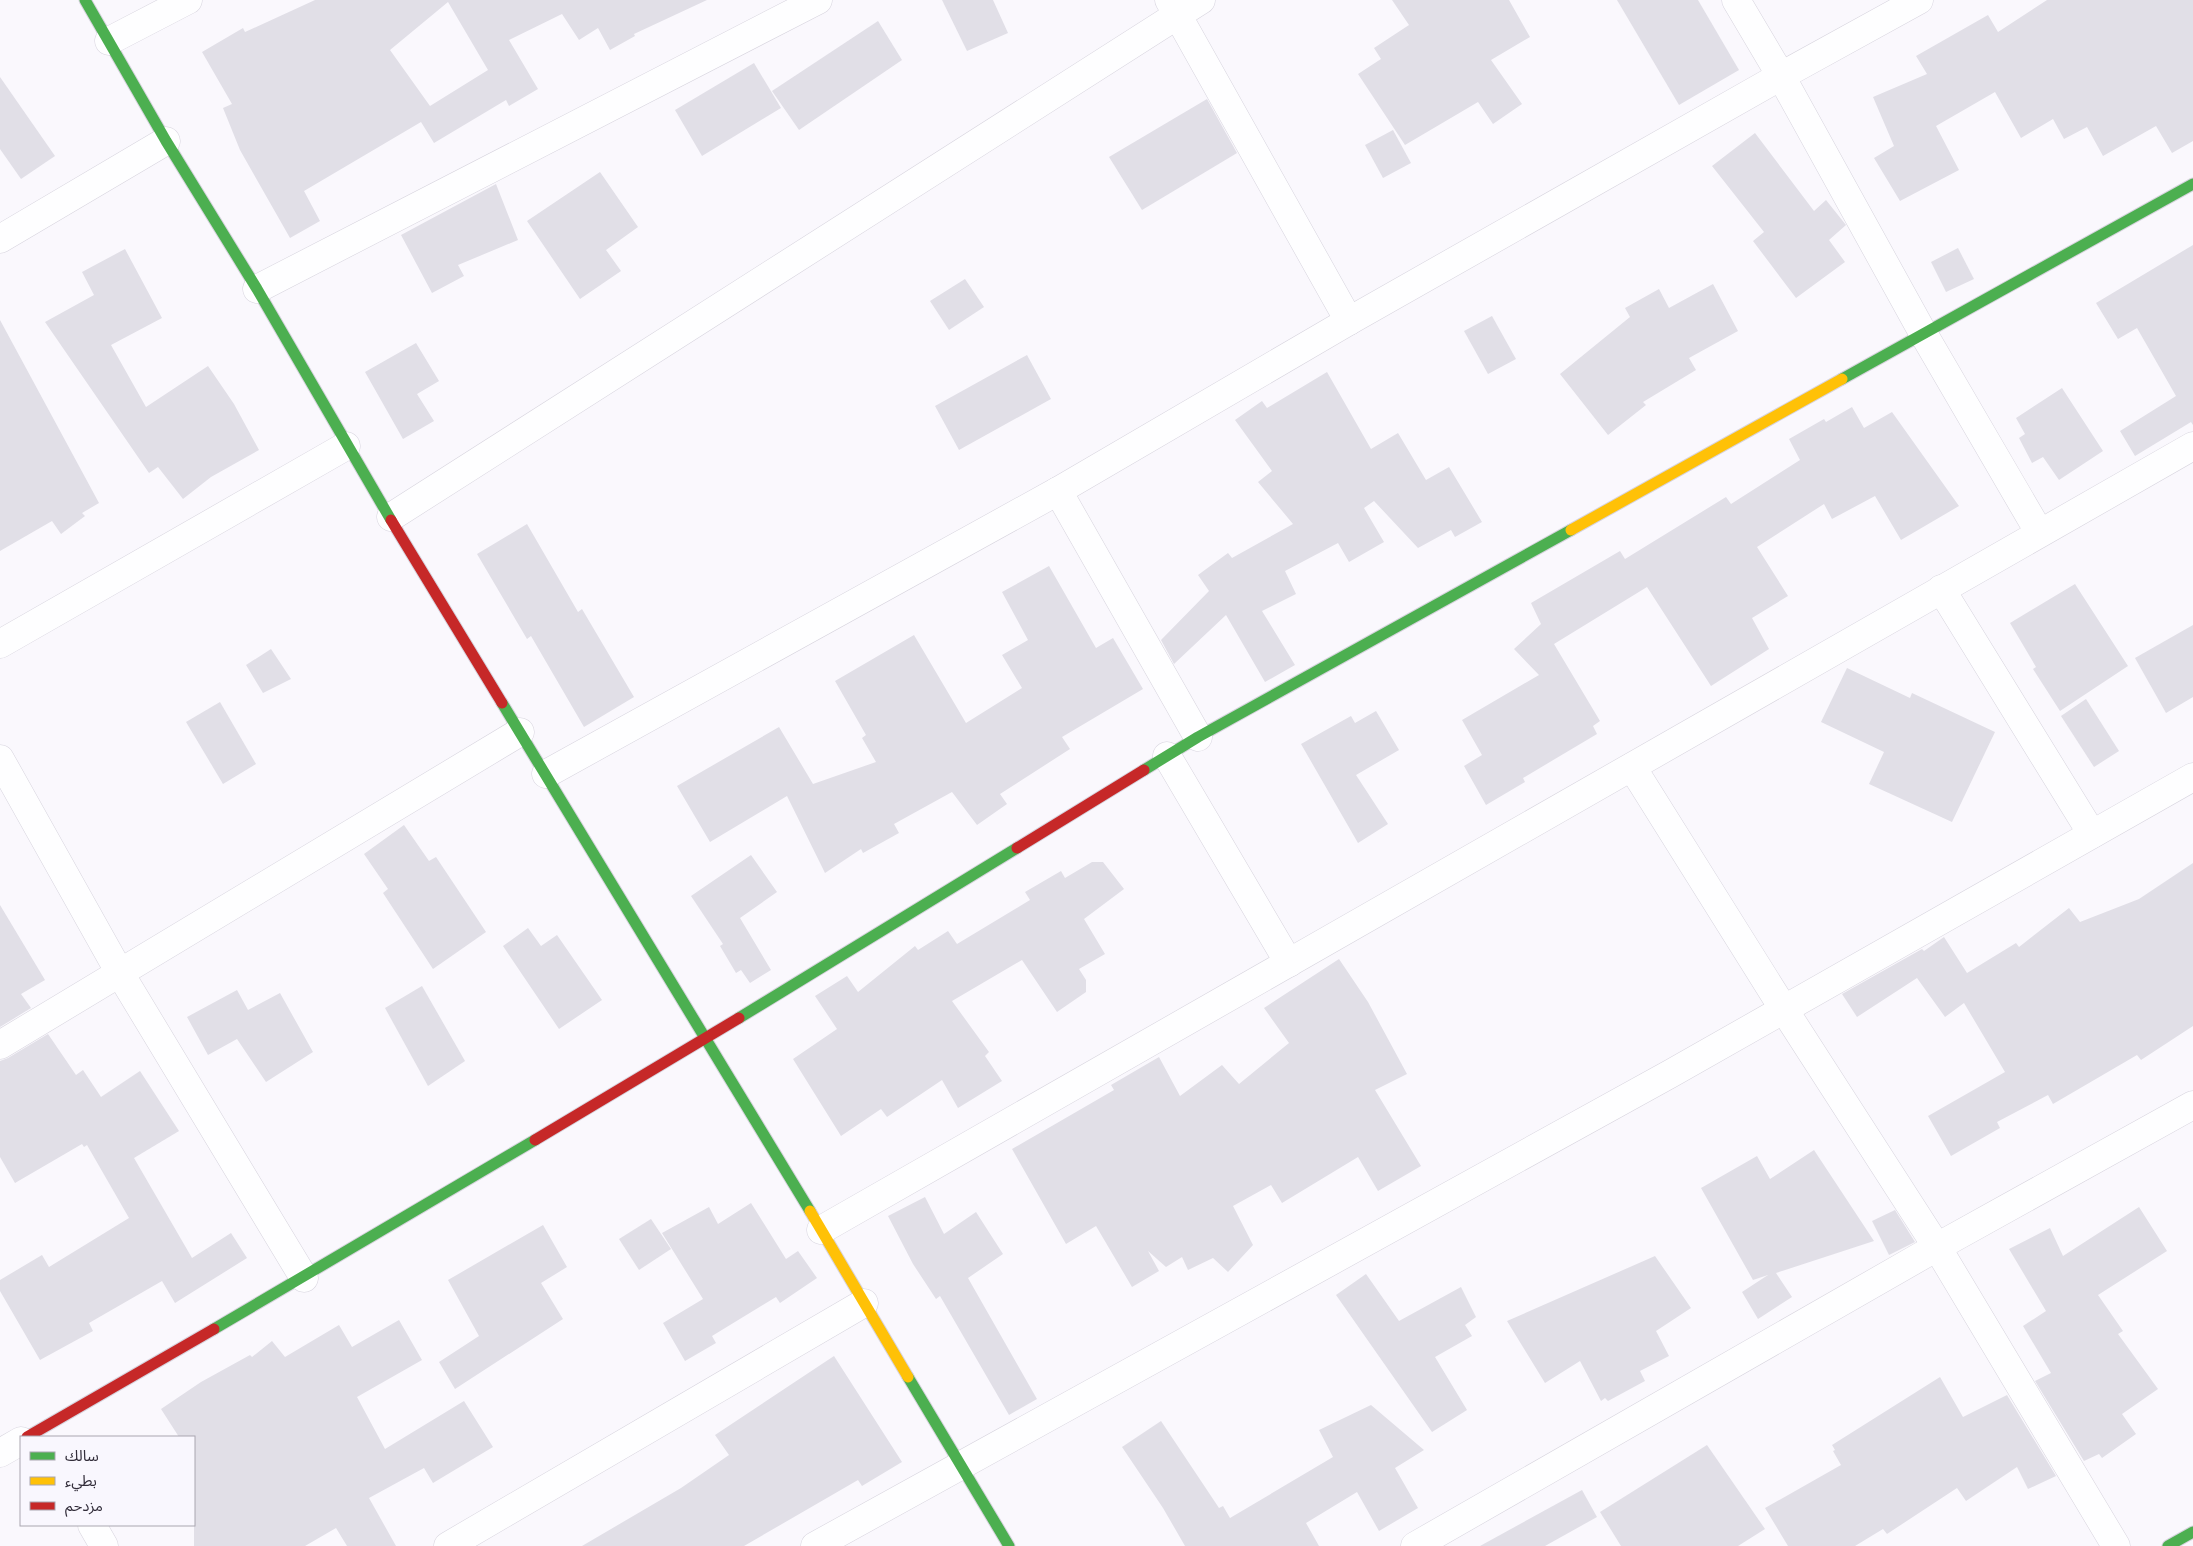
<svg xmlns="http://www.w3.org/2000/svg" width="2193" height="1546" viewBox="0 0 2193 1546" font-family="Georgia,'Noto Sans Arabic',serif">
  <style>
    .building { fill: #e1dfe7; fill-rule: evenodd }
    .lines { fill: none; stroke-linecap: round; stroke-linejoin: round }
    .street-casing { stroke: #d7d4de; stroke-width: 29 }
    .fast-casing { stroke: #d7d4de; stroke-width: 13 }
    .slow-casing { stroke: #d7d4de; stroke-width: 13 }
    .jam-casing { stroke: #d7d4de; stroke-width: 13 }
    .street { stroke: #fefeff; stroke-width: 28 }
    .fast { stroke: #4caf50; stroke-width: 11 }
    .slow { stroke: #ffc107; stroke-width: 11 }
    .jam { stroke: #c62828; stroke-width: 11 }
  </style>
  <rect width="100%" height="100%" fill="#faf8fd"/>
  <!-- building -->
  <g class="building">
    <path d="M315,0H707L634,34L635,36L610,50L598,28L579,40L562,14L509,40L538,89L509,106L506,100L434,143L421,122L304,191L320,221L290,238L240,150L223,108L232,104L202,52L243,28L245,32ZM448,2L488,70L430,106L390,50Z"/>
    <path d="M942,0H993L1008,33L967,51Z"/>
    <path d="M1392,0H1509L1530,37L1491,60L1522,104L1493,124L1478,102L1405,145L1358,74L1381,59L1374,48L1409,25Z"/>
    <path d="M1617,0H1698L1739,70L1679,105Z"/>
    <path d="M2047,0H2193V141L2172,153L2156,126L2103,156L2087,127L2064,139L2053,119L2021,138L1995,92L1936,126L1959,170L1900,201L1874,158L1894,146L1873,97L1927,74L1916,56L1988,15L1998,32Z"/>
    <path d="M878,21L902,60L799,130L772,91Z"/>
    <path d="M754,63L781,108L702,156L675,110Z"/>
    <path d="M0,77L55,156L21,179L0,149Z"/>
    <path d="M1207,99L1237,153L1142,210L1109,157Z"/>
    <path d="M1393,130L1411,163L1383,178L1365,145Z"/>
    <path d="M1755,133L1814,211L1826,200L1846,225L1829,240L1845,262L1796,298L1753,241L1764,232L1712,166Z"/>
    <path d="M600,172L638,227L606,250L621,271L580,299L527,221Z"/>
    <path d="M496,184L518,240L458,265L464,276L432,293L401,235Z"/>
    <path d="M2193,245V425L2191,422L2135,456L2120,431L2176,396L2137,328L2118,339L2096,303Z"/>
    <path d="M1958,248L1974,279L1946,292L1931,262Z"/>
    <path d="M125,249L162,318L111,345L146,407L208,366L234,404L259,450L211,477L183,499L158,467L149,473L45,322L94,295L82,272Z"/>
    <path d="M965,279L984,307L949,330L930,301Z"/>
    <path d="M1713,284L1738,331L1689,358L1696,370L1643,402L1646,405L1608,435L1560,374L1630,317L1625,308L1659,289L1669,308Z"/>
    <path d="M1492,316L1516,359L1488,374L1464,331Z"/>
    <path d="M0,320L99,503L82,513L85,516L61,534L52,521L0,551Z"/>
    <path d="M416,343L439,381L417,394L434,421L403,439L365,372Z"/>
    <path d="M1027,355L1051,399L959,450L935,406Z"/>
    <path d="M1327,372L1371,449L1398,433L1426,480L1449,467L1482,522L1455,537L1451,530L1418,548L1374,501L1364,508L1384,542L1349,562L1338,543L1285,571L1296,594L1262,611L1295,665L1265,682L1226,615L1174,664L1161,640L1209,591L1198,575L1228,553L1232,558L1293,524L1258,482L1272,471L1235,420L1262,401L1267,408Z"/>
    <path d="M2062,388L2103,451L2059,480L2043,457L2032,463L2019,438L2025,434L2016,418Z"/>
    <path d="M1852,407L1864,428L1892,412L1959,506L1901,540L1875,496L1832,519L1824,504L1757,547L1788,596L1752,618L1769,649L1711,686L1647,587L1554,644L1600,721L1593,726L1597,734L1523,778L1525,782L1486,805L1464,766L1482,755L1462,720L1539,675L1514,649L1541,624L1531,603L1620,551L1625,559L1726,497L1731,504L1800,460L1789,439L1824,419L1826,422Z"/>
    <path d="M527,524L578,612L582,609L634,697L584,727L531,636L527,639L477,554Z"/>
    <path d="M1049,566L1096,648L1113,638L1143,689L1062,737L1070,749L1000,794L1007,804L977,825L952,792L894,824L899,833L863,853L861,849L825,873L787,796L710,842L677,786L779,727L813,784L876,762L862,738L866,735L835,681L914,635L966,723L1022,688L1002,655L1028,640L1002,592Z"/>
    <path d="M2075,584L2128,666L2060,711L2033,669L2036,667L2010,623Z"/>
    <path d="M2193,625V697L2166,713L2135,658Z"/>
    <path d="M271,649L291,679L263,693L246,665Z"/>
    <path d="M1847,668L1910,698L1912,693L1995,732L1952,822L1869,784L1884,752L1821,722Z"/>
    <path d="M2086,699L2119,751L2094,767L2061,716Z"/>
    <path d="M220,702L256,764L223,784L186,722Z"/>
    <path d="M1376,711L1399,750L1356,775L1388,824L1358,843L1301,744L1351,716L1355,723Z"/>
    <path d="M404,825L429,861L436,857L486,932L433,969L383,893L388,889L364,854Z"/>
    <path d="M751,855L777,892L740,918L771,970L750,983L741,970L736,973L720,946L723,944L691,896Z"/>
    <path d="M1092,862H1103L1124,889L1084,919L1105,954L1079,969L1086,980V992L1057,1012L1022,960L952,1001L989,1052L985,1056L1002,1081L958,1108L942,1080L887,1117L881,1109L841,1136L793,1059L837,1029L815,996L847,976L858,992L915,946L918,950L948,931L957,944L1030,900L1025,892L1061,871L1065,878Z"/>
    <path d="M2193,863V1026L2141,1060L2137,1055L2053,1104L2048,1095L1997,1122L2000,1128L1951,1156L1928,1116L2005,1072L1964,1003L1945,1017L1917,978L1857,1017L1842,994L1922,949L1924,951L1944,937L1967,973L2016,943L2019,947L2069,908L2080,922L2139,899Z"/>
    <path d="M0,905L45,980L21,994L31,1008L0,1027Z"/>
    <path d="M528,928L541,946L557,935L602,1000L559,1029L503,946Z"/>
    <path d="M1339,959L1368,1002L1407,1074L1375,1090L1421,1166L1378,1191L1358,1157L1282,1203L1271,1185L1233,1206L1253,1245L1228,1272L1213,1258L1188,1270L1182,1257L1166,1267L1148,1251L1159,1271L1132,1287L1096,1226L1066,1244L1012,1149L1114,1090L1111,1085L1159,1057L1180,1096L1222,1065L1239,1084L1289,1043L1264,1008Z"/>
    <path d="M422,986L465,1061L428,1086L385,1008Z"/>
    <path d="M237,990L248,1010L280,993L313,1052L266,1082L237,1039L208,1055L187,1017Z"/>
    <path d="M48,1034L76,1075L83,1070L101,1097L140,1071L179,1131L134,1158L192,1258L231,1233L247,1258L175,1303L162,1281L89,1323L93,1331L40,1360L0,1291V1280L42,1255L49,1267L129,1218L87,1145L84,1147L82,1144L15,1183L0,1157V1061L8,1058Z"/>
    <path d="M1814,1150L1874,1241L1776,1273L1792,1297L1758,1319L1742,1292L1768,1275L1753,1280L1701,1188L1757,1156L1770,1179Z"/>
    <path d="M925,1197L944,1234L976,1212L1003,1254L968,1278L1037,1399L1009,1415L940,1296L936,1299L913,1264L888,1216Z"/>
    <path d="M751,1203L786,1259L798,1251L817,1278L780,1303L776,1297L712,1336L716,1343L685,1361L663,1323L703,1299L662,1233L709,1207L718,1224Z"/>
    <path d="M2139,1207L2167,1251L2098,1295L2123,1331L2118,1334L2158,1389L2122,1414L2136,1434L2102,1458L2099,1454L2084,1461L2035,1381L2051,1373L2023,1326L2046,1311L2009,1249L2050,1228L2063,1256Z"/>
    <path d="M1895,1210L1915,1242L1889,1255L1872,1221Z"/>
    <path d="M651,1219L671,1249L639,1270L619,1239Z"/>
    <path d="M543,1225L567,1267L541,1283L563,1319L455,1389L439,1362L479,1336L448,1280Z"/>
    <path d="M1655,1256L1691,1308L1656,1331L1669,1356L1640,1371L1645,1381L1608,1401L1605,1398L1601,1401L1580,1361L1545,1383L1507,1321Z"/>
    <path d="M1366,1274L1399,1321L1461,1287L1476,1317L1465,1325L1472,1336L1435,1357L1467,1410L1432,1432L1336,1295Z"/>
    <path d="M399,1320L422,1360L357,1397L385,1449L464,1401L493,1447L433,1483L424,1468L369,1498L396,1546H347L336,1528L305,1546H194V1437H179L161,1409L201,1382L250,1355L252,1357L272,1341L285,1357L339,1325L352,1347Z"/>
    <path d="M834,1356L902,1462L862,1486L858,1480L744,1546H582L681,1488L729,1455L715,1435Z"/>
    <path d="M1940,1377L1963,1417L2007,1395L2056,1476L2028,1489L2017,1467L1966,1501L1957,1488L1887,1534L1883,1529L1855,1546H1788L1765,1508L1841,1465L1833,1451L1835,1450L1832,1445Z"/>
    <path d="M1371,1405L1424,1450L1395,1468L1418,1508L1379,1531L1357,1492L1306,1523L1319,1546H1185L1163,1508L1122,1447L1161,1421L1219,1508L1223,1506L1230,1518L1333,1457L1319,1430Z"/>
    <path d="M1707,1445L1765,1529L1738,1546H1621L1600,1512Z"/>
    <path d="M1582,1490L1597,1517L1545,1546H1480Z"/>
  </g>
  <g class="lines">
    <defs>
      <g id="street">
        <path d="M1169,0L1349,321"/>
        <path d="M1736,0L1781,76L1923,333L2039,532"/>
        <path d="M109,41L188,0"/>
        <path d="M0,239L166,141"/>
        <path d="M257,289L818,0"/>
        <path d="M1058,491L1198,737"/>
        <path d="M391,517L1201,0"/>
        <path d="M1941,589L2092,834"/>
        <path d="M0,644L346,446"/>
        <path d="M1167,756L1289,963"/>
        <path d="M0,759L121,975L304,1278"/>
        <path d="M1632,767L1783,1008L1937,1247L2116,1546"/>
        <path d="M546,774L1058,491L1349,321L1781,76L1919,0"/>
        <path d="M0,1045L520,732"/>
        <path d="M821,1230L2193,446"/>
        <path d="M0,1453L21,1441"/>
        <path d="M92,1525L104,1546"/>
        <path d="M448,1546L864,1303"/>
        <path d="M815,1546L1670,1074L2193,777"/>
        <path d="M1415,1546L1937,1247L2193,1105"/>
      </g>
      <g id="fast">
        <path d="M85,0L166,141L257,289L391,520"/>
        <path d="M1842,379L2193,184"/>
        <path d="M502,703L810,1211"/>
        <path d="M1144,770L1198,737L1571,530"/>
        <path d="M739,1018L1017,848"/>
        <path d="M214,1329L535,1140"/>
        <path d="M908,1377L1009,1546"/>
        <path d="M2168,1546L2193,1532"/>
      </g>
      <g id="slow">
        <path d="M1571,530L1842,379"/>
        <path d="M810,1211L908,1377"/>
      </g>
      <g id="jam">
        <path d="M391,520L502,703"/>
        <path d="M1017,848L1144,770"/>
        <path d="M535,1140L739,1018"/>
        <path d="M27,1437L214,1329"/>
      </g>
    </defs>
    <!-- street casing -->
    <use href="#street" class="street-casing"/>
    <!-- fast casing -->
    <use href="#fast" class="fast-casing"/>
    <!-- slow casing -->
    <use href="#slow" class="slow-casing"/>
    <!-- jam casing -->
    <use href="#jam" class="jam-casing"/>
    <!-- street -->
    <use href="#street" class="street"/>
    <!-- fast -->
    <use href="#fast" class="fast"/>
    <!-- slow -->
    <use href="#slow" class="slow"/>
    <!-- jam -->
    <use href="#jam" class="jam"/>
  </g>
  <!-- legend -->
  <rect x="20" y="1436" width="175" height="90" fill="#f9f7fe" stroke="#a9a6b0"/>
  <rect x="30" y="1452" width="25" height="8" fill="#4caf50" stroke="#a9a6b0"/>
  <text x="65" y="1461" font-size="15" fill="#322d3a">سالك</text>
  <rect x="30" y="1477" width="25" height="8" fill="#ffc107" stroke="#a9a6b0"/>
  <text x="65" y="1486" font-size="15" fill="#322d3a">بطيء</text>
  <rect x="30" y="1502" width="25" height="8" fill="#c62828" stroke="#a9a6b0"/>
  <text x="65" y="1511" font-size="15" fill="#322d3a">مزدحم</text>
</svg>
